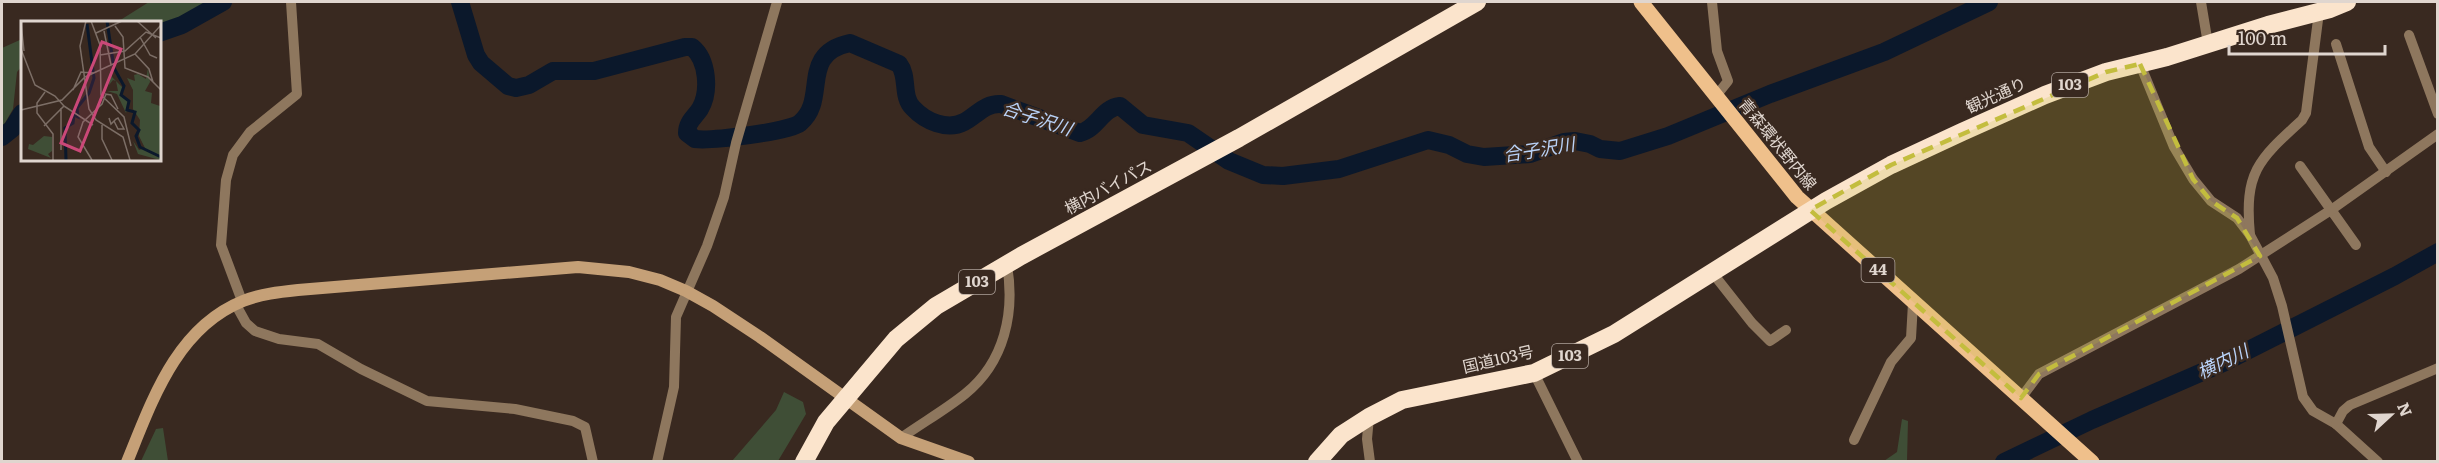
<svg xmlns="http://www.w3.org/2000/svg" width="2439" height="463" viewBox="0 0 2439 463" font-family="Literata,'Noto Sans JP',serif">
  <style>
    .green { fill: #3f4e36 }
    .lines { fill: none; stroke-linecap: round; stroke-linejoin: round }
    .river { stroke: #0b182b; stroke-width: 18 }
    .street { stroke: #8e775e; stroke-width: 10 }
    .secondary { stroke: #c5a077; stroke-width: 12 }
    .primary { stroke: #efc08b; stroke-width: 15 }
    .highway { stroke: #fbe4cc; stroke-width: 18 }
    .marked { fill: #c3bd3e; fill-opacity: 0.2; stroke: #c3bd3e; stroke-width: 4.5; stroke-dasharray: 12 8; stroke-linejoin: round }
    .labels { text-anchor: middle; stroke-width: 5; stroke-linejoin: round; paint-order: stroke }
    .shield { fill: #392920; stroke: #aea29a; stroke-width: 1.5 }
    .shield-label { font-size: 15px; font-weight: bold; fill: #e0d6cf }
    .street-label { font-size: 16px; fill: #e0d6cf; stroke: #392920 }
    .water-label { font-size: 18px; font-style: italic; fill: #b9d2f7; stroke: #392920 }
    .inset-river { fill: none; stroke: #0b182b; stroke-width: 3 }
    .inset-road { fill: none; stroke: #7c6e66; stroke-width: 1.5 }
    .view { fill: #ca4878; fill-opacity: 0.15; stroke: #ca4878; stroke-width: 3 }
    .inset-edge { fill: none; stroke: #e0d6cf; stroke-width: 3 }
  </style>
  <rect width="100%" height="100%" fill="#392920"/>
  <!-- green -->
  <g class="green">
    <path d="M149,2H211L159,29V22H111L122,19Z"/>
    <path d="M22,39V66L17,72L13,109L2,128V48Z"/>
    <path d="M784,392L803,402L806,414L778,461H732L776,410Z"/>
    <path d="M1902,419L1908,421L1907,461H1884L1897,452Z"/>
    <path d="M163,428L168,461H141L156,429Z"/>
  </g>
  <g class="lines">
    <!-- river -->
    <g class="river">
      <path d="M460,2L476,55L481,63L508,86L516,88L529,85L553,71H594L685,47H692C708,60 710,92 700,109C694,118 687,122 687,133L695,139C711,141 789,132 800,123C829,99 798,54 850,43L899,64C909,77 901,96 913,108C925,121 947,131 964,122C977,115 985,103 1001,104L1080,133C1097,129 1102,108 1120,106L1143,125L1188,133L1229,161L1263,175L1283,176L1339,169L1428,140L1449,145L1467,154L1484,157L1530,154L1564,142L1575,141L1590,144L1600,149L1620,151L1668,136L1770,94L1884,52L1989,2"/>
      <path d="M159,33L182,25L223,2"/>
      <path d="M2,137L12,129L22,113"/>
      <path d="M2004,462L2092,420L2223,363L2395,276L2438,252"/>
    </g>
    <!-- street -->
    <g class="street">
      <path d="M1712,2L1717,51L1728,81L1716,96"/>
      <path d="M2201,2L2208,44"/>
      <path d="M2409,35L2438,114"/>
      <path d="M2336,44L2369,147L2386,172"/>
      <path d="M2140,64L2174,147L2193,179L2211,201L2237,218L2250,235L2273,278L2282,306L2303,397L2313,411L2336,424L2378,462"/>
      <path d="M2300,166L2356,245"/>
      <path d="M2250,235C2244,172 2258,160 2302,120L2306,113L2319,12"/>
      <path d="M1711,271L1752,323L1770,341L1786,330"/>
      <path d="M242,301L221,245L226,180L233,155L250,132L297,94L291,2"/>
      <path d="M236,305L246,323L255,331L279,339L318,344L361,369L427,401L515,409L573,421L585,427L593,462"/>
      <path d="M1534,373L1578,462"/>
      <path d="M2021,398L2039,374L2239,269L2331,210L2438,134"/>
      <path d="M1369,417L1367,439L1370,462"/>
      <path d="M2336,424L2343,411L2350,405L2438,368"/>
      <path d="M901,438C922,423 945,410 965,394C1005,362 1015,312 1007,265"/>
      <path d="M1854,440L1891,362L1911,338L1913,303"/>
      <path d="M657,462L674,387L676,317L707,246L724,197L736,143L777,2"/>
    </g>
    <!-- secondary -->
    <path class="secondary" d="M127,462C152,401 176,328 243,301C261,294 279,292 298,290L578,267L629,272L660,280L686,291L713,306L760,337L901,438L969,462"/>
    <!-- primary -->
    <path class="primary" d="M1641,2L1797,197L2092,462"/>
    <!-- highway -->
    <g class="highway">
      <path d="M804,462L826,422L896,339L936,306L1021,256L1239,138L1477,2"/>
      <path d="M1317,462L1341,435L1369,417L1402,400L1534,373L1614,334L1826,201L1891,165L1962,132L2045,95L2106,72L2167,57L2268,25L2330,9L2347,2"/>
    </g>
  </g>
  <!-- marked area -->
  <path class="marked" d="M2140,64L2193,179L2211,201L2237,218L2260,256L2039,374L2021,398L1810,210L1891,165L2106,72Z"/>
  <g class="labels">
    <!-- shield labels -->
    <g class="shield">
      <rect x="2052" y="73" width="36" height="24" rx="4.5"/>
      <rect x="1861.5" y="258" width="33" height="24" rx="4.5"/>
      <rect x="959" y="270" width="36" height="24" rx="4.5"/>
      <rect x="1552" y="344" width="36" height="24" rx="4.5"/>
    </g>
    <g class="shield-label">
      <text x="2070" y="90">103</text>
      <text x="1878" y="275">44</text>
      <text x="977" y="287">103</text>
      <text x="1570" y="361">103</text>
    </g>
    <!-- street labels -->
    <g class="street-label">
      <text transform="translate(1996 95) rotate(-24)" y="6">観光通り</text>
      <text transform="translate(1778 144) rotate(51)" y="6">青森環状野内線</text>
      <text transform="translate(1108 187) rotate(-28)" y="6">横内バイパス</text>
      <text transform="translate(1498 359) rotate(-13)" y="6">国道103号</text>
    </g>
    <!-- water labels -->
    <g class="water-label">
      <text transform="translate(1037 119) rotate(18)" y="6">合子沢川</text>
      <text transform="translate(1539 150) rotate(-9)" y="6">合子沢川</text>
      <text transform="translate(2223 362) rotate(-26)" y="6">横内川</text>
    </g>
  </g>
  <!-- overview -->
  <g transform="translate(21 21)">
    <rect width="140" height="140" fill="#392920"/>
    <path d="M127,47L129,61L124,70L131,72L130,82L139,85V139L117,133L112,120L118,129L124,127L118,115L119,99L112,88V69L106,57L114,60L113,54L117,53L125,58ZM89,50L91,51V56L102,67L101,76L109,81L105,92L96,73L86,70H97L95,60L92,59L88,64ZM23,115L31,116V130L27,133L30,137L7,128L8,123L12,124Z" fill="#3f4e36"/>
    <path class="inset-river" d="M86,0L93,47L103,65L100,74L108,80L106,89L114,91L111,102L118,109L115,115L119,126L140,136M45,139L44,107L52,102L53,94L57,96L56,87L68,72L73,57L66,3"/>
    <path class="inset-road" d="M65,0L59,25L68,88L75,99L102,116L109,139M70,0L79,24L80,74L103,96L110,125M116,0L135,17M0,2L3,30M94,5L102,16L104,47L127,56L140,69M83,10L90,44M75,12L101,0M119,16L129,34L136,37M0,28L14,64L34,75L43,85M114,33L128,48L132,61M79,34L104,30L125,11L140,17M52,69L60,51L73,52M24,71L16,82V92L32,113V139M84,73L90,74L97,88M0,89L41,79L64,56L114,33L140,4M88,97L90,103L95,98L97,97L103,108H97L93,100M81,104V118L91,139M23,105L43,85L72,104M0,108V128M40,129V87M71,139L57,116L62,101L81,83L85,73"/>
    <path class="view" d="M81,21L100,28L59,130L40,122Z"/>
    <rect width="140" height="140" class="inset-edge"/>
  </g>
  <!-- border -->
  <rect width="2439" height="463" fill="none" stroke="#e0d6cf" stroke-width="6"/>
  <!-- north arrow -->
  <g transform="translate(2391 415) rotate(68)" stroke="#392920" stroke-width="4.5" paint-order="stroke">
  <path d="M0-4.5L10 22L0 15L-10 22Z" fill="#e0d6cf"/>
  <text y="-9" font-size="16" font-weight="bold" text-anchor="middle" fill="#e0d6cf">N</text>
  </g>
  <!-- scale -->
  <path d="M2229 45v9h156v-9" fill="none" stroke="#e0d6cf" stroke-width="3"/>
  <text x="2238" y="45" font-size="18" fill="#e0d6cf" stroke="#392920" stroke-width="4.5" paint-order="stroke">100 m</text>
</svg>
